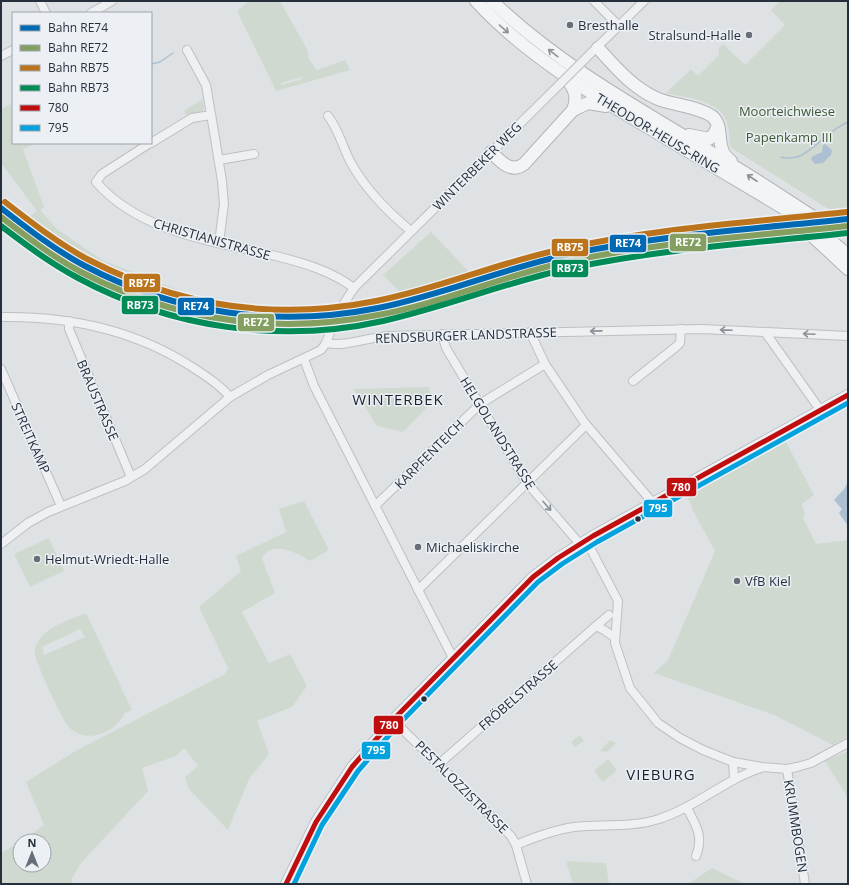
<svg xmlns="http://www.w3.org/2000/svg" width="849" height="885" viewBox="0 0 849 885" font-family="'Open Sans',sans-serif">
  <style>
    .green { fill: #d0d9cf; fill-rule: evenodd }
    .water { fill: #acc0d1 }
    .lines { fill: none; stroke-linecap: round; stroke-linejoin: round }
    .stream { stroke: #acc0d1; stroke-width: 1.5 }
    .minor-casing { stroke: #bdc0c3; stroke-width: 10 }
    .major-casing { stroke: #bbbfc3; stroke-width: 12 }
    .highway-casing { stroke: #b1b5ba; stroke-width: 14 }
    .minor { stroke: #eef0f1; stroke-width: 8 }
    .major { stroke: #f3f4f5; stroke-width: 10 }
    .highway { stroke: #f3f4f5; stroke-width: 12 }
    .rail { stroke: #c8cacc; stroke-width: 1.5; stroke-dasharray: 2 4; stroke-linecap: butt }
    .minor-bridge-casing { stroke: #bdc0c3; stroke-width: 10; stroke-linecap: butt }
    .highway-bridge-casing { stroke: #b1b5ba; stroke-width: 14; stroke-linecap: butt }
    .minor-bridge { stroke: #eef0f1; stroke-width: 8 }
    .highway-bridge { stroke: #f3f4f5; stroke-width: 12 }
    .bus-1-casing { stroke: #ecf0f5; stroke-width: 8 }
    .bus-2-casing { stroke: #ecf0f5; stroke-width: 8 }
    .bus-1 { stroke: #c00d0e; stroke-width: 5 }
    .bus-2 { stroke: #02a2de; stroke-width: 5 }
    .rail-1-casing { stroke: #ecf0f5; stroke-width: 9 }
    .rail-2-casing { stroke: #ecf0f5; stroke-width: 9 }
    .rail-3-casing { stroke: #ecf0f5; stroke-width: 9 }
    .rail-4-casing { stroke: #ecf0f5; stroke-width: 9 }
    .rail-1 { stroke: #0069b4; stroke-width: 6 }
    .rail-2 { stroke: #849f5f; stroke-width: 6 }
    .rail-3 { stroke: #bb741b; stroke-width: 6 }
    .rail-4 { stroke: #008b57; stroke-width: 6 }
    .oneway { stroke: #8c9299 }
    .oneway2 { stroke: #8a9097 }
    .poi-dot { fill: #676e78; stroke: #ecf0f5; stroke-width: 1.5 }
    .bus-dot { fill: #26303d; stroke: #ecf0f5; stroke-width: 1.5 }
    .labels { text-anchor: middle; stroke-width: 3; stroke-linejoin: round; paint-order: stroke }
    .poi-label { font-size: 13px; fill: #26303d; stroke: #ecf0f5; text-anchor: start }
    .park-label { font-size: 13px; fill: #3c5933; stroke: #ecf0f5 }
    .street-label { font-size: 13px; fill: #26303d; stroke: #ecf0f5 }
    .quarter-label { font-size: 15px; letter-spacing: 1px; fill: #18212e; stroke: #ecf0f5 }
    .line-badge { stroke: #ecf0f5; stroke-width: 1.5 }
    .badge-label { font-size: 11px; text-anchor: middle; font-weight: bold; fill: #fff }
  </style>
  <rect width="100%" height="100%" fill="#dfe2e5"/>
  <!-- green -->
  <g class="green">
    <path d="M249,1H280L308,51V58L317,70L345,60L350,70L276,91L237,11ZM302,77L303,79L281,85V83Z"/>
    <path d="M780,1H848V214L838,215L730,147C729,137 730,125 724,116C714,100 684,97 666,93L691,69L698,76L719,55V48L723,44L745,65L785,25L771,10Z"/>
    <path d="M203,99L204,108L203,111L187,116L184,111Z"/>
    <path d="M13,103V143H36L23,149L44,207L40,210L57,229L102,260L204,300L262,310H286L335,305L329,314C298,314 264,317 232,312C156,299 85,267 22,222L37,211L1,163V109Z"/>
    <path d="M431,232L474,277L403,295L383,275Z"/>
    <path d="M428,387L434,400L403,432L377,426L354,389Z"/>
    <path d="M786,442L814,495L802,504L805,516L803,518L816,544L848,540V736L833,745L774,715L654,673L668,660L715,551L691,507L692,506L687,497Z"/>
    <path d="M304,501L329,550L310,561C295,552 273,540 262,558L275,593L242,612L269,663L290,654L307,686L292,707L257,721L269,754L249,779L228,830L189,789L185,777L198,766L184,748L176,756L142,768L148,791L81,863L71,880L73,884H1V853L20,842V865H44V841H22L44,825L26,782L77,750L225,674L228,668L199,607L241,571L236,556L286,532L279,509Z"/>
    <path d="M49,538L64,571L30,587L14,554Z"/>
    <path d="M86,613L132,710L126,713L125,712C117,732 87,745 70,728C63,723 36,663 35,654C34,649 36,644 39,640C49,625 71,620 86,613ZM80,629L85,637L44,655L42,647Z"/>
    <path d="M580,735L584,741L575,747L571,742Z"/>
    <path d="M610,740L616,743L607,752L600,751Z"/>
    <path d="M848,751V798L825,761Z"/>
    <path d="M608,759L617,770L603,782L594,771Z"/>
    <path d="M566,861L606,863L609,884H573Z"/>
    <path d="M712,868L745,884H688Z"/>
  </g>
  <!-- water -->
  <g class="water">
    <path d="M825,144L832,150L831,155L823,163L815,164L811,159L813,156L822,152L823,145Z"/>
    <path d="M848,480V526L839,513L842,509L834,500L845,488Z"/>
  </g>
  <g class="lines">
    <!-- stream -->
    <g class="stream">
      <path d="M151,64L160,62L173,53"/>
      <path d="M781,157C787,159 796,158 802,155C818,146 829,130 848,122"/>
    </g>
    <defs>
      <g id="minor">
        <path d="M40,1L46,13"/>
        <path d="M594,1L619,26"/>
        <path d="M91,13L112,1"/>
        <path d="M187,50L206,85L214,132L222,181L224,204L219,243"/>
        <path d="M1,56L13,50"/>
        <path d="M585,59L644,1"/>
        <path d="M328,116C339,130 343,148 351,163C365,188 389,213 411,231"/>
        <path d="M150,143L102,174L96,182C141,233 213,241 276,256C304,263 331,271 354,288"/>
        <path d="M151,143L192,118L211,115"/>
        <path d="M219,160L254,154"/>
        <path d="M339,311L354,288L559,85"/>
        <path d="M1,317C69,316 135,330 192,367C206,376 220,385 230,397"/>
        <path d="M69,321V329L131,477"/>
        <path d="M530,332L545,364L584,422L653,503"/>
        <path d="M765,332L821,411"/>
        <path d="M442,334L446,348L527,483L580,544"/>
        <path d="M326,343C347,347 368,337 389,336L702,329L848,336"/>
        <path d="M304,359L314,386L453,658"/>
        <path d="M1,369L61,506"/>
        <path d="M633,381L677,346L680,343L681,329"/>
        <path d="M375,506L480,404L545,364"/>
        <path d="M586,540L618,601L615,643L630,688L658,723L680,738L703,750L733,762L762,767L787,769L797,767L811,763L848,743"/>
        <path d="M1,544L28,523L48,512L125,481L145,469L230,397L268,375L321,350L326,343L334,322"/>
        <path d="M418,590L586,425"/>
        <path d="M596,626L609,615"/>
        <path d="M393,720L511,836L516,845L527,884"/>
        <path d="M733,762L734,778"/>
        <path d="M439,764L596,626L604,630L614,637"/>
        <path d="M787,769L805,884"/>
        <path d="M687,808C696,826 704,836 696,856"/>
        <path d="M516,845C535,837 553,830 574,827C602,824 631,828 659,819C696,807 724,780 761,768"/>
      </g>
      <path id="major" d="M286,884L316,822L352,767L393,720L533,577L558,558L593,536L848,395"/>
      <g id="highway">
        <path d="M476,1C523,52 582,88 641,123C694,155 749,187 802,219"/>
        <path d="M492,1C564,70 651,115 735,167C762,183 788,201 815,218"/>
        <path d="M598,48C616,68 633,88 658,99C673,105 701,107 713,117C722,126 718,138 722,149C723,154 727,158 731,161"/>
        <path d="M573,110L588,103L606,106"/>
        <path d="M689,135L709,139L714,134L718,126"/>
        <path d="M491,152C500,161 511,174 524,164L573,110C578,97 575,90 567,79"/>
        <path d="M818,230L848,255"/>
        <path d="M807,231L848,269"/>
      </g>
    </defs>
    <!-- minor casing -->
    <use href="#minor" class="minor-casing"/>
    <!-- major casing -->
    <use href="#major" class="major-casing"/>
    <!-- highway casing -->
    <use href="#highway" class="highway-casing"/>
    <!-- minor -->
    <use href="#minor" class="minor"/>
    <!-- major -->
    <use href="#major" class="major"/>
    <!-- highway -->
    <use href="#highway" class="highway"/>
    <!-- rail -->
    <path class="rail" d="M1,213C103,302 245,341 378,312C443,297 505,271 570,257C609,249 649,245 689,240C742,234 795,228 848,222"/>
    <defs>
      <g id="minor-bridge">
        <path d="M559,85L585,59"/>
        <path d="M334,322L339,311"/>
      </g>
      <g id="highway-bridge">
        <path d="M825,217L840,227"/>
        <path d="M802,219L817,230"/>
      </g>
    </defs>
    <!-- minor-bridge casing -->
    <use href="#minor-bridge" class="minor-bridge-casing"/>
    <!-- highway-bridge casing -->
    <use href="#highway-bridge" class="highway-bridge-casing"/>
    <!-- minor-bridge -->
    <use href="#minor-bridge" class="minor-bridge"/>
    <!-- highway-bridge -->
    <use href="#highway-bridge" class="highway-bridge"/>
    <defs>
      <path id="bus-1" d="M286,884L316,822L352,767L393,720L533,577L558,558L593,536L848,395"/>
      <path id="bus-2" d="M294,884L322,825L358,771L398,725L538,582L562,564L597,542L848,403"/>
    </defs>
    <!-- bus-1 casing -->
    <use href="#bus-1" class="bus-1-casing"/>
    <!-- bus-2 casing -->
    <use href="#bus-2" class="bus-2-casing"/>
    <!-- bus-1 -->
    <use href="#bus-1" class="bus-1"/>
    <!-- bus-2 -->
    <use href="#bus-2" class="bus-2"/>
    <defs>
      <path id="rail-1" d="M1,208C28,229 55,250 85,266C176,314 278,328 378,308C442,295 502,269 566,255C659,235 754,229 848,219"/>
      <path id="rail-2" d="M1,217C27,237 53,257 81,272C175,321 275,335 378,315C442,303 503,276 566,262C659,242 754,236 848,226"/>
      <path id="rail-3" d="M5,202C32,223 59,244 89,260C180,307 275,321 376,301C439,289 499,262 563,249C656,228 752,222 847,212"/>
      <path id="rail-4" d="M1,226C26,245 50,263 78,278C171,328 280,344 383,321C445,307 504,283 567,269C659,249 754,243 848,233"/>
    </defs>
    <!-- rail-1 casing -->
    <use href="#rail-1" class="rail-1-casing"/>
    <!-- rail-2 casing -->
    <use href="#rail-2" class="rail-2-casing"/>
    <!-- rail-3 casing -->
    <use href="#rail-3" class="rail-3-casing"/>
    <!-- rail-4 casing -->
    <use href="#rail-4" class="rail-4-casing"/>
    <!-- rail-1 -->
    <use href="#rail-1" class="rail-1"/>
    <!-- rail-2 -->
    <use href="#rail-2" class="rail-2"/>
    <!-- rail-3 -->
    <use href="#rail-3" class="rail-3"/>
    <!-- rail-4 -->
    <use href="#rail-4" class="rail-4"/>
  </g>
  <!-- one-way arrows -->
  <defs><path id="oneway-shaft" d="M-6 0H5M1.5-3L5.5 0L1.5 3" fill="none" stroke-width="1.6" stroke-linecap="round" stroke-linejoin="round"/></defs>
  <g class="oneway">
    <use href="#oneway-shaft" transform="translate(504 29) rotate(41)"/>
    <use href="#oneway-shaft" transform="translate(553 53) rotate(-142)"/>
    <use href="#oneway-shaft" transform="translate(752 178) rotate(-147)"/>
  </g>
  <g class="oneway2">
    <use href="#oneway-shaft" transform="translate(726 330) rotate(-178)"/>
    <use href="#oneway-shaft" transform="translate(596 331) rotate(179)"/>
    <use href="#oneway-shaft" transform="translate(809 334) rotate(-177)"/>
    <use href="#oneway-shaft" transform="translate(547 506) rotate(49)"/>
  </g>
  <!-- markers -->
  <g class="poi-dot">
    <circle cx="570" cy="25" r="4"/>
    <circle cx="749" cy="35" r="4"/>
    <circle cx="418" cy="547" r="4"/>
    <circle cx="37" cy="559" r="4"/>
    <circle cx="737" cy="581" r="4"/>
  </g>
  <g class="bus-dot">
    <circle cx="638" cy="519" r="3.5"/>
    <circle cx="424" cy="699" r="3.5"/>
  </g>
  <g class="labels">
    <!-- poi labels -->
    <g class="poi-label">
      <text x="578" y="30">Bresthalle</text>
      <text x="741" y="40" text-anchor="end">Stralsund-Halle</text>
      <text x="426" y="552">Michaeliskirche</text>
      <text x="45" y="564">Helmut-Wriedt-Halle</text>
      <text x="745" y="586">VfB Kiel</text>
    </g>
    <!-- park labels -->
    <g class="park-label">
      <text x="787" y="116">Moorteichwiese</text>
      <text x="789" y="142">Papenkamp III</text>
    </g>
    <!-- street labels -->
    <g class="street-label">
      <text transform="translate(658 133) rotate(31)" y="5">THEODOR-HEUSS-RING</text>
      <text transform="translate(477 166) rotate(-45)" y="5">WINTERBEKER WEG</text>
      <text transform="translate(212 239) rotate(16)" y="5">CHRISTIANISTRASSE</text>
      <text transform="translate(466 335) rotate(-2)" y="5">RENDSBURGER LANDSTRASSE</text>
      <text transform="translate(98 400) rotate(67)" y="5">BRAUSTRASSE</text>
      <text transform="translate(498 433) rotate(58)" y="5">HELGOLANDSTRASSE</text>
      <text transform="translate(31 438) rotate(66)" y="5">STREITKAMP</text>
      <text transform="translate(429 454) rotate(-45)" y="5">KARPFENTEICH</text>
      <text transform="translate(518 695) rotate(-41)" y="5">FRÖBELSTRASSE</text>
      <text transform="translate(462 787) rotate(45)" y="5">PESTALOZZISTRASSE</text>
      <text transform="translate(796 826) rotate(81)" y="5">KRUMMBOGEN</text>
    </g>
    <!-- quarter labels -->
    <g class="quarter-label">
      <text x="398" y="405">WINTERBEK</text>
      <text x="661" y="780">VIEBURG</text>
    </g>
  </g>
  <g class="line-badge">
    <rect x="669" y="233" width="38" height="19" rx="4" fill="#849f5f"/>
    <rect x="609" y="234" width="38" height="19" rx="4" fill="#0069b4"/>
    <rect x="551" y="238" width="38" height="19" rx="4" fill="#bb741b"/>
    <rect x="551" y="259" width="38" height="19" rx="4" fill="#008b57"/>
    <rect x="123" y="273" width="38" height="20" rx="4" fill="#bb741b"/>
    <rect x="121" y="295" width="38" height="20" rx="4" fill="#008b57"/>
    <rect x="177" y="297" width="38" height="19" rx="4" fill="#0069b4"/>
    <rect x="237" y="313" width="38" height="19" rx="4" fill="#849f5f"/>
    <rect x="666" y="477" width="31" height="20" rx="4" fill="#c00d0e"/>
    <rect x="643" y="499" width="30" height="19" rx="4" fill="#02a2de"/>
    <rect x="373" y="715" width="31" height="20" rx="4" fill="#c00d0e"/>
    <rect x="361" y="741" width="30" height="19" rx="4" fill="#02a2de"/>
  </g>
  <g class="badge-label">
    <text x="688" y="246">RE72</text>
    <text x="628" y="247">RE74</text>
    <text x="570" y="251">RB75</text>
    <text x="570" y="272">RB73</text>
    <text x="142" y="287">RB75</text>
    <text x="140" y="309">RB73</text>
    <text x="196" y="310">RE74</text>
    <text x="256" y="326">RE72</text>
    <text x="681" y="491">780</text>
    <text x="658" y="512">795</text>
    <text x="389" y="729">780</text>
    <text x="376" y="754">795</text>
  </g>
  <!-- border -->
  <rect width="849" height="885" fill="none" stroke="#26303d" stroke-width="4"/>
  <!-- legend -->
  <rect x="12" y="12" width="140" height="132" fill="#ecf0f5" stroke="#9da3ab"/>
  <rect x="20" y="25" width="20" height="6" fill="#0069b4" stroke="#9da3ab"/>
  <text x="48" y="32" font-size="12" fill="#26303d">Bahn RE74</text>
  <rect x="20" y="45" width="20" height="6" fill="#849f5f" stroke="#9da3ab"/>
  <text x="48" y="52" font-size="12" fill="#26303d">Bahn RE72</text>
  <rect x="20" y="65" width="20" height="6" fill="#bb741b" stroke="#9da3ab"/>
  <text x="48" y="72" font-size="12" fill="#26303d">Bahn RB75</text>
  <rect x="20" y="85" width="20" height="6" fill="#008b57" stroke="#9da3ab"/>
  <text x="48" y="92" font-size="12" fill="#26303d">Bahn RB73</text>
  <rect x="20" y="105" width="20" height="6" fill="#c00d0e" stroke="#9da3ab"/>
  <text x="48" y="112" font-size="12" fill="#26303d">780</text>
  <rect x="20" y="125" width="20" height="6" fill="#02a2de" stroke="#9da3ab"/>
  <text x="48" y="132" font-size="12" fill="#26303d">795</text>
  <!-- north arrow -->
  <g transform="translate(32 853)"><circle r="19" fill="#ecf0f5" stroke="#9da3ab"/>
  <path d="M0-3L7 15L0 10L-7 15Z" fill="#676e78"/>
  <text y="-6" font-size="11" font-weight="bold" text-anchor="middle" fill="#26303d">N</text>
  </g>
</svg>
